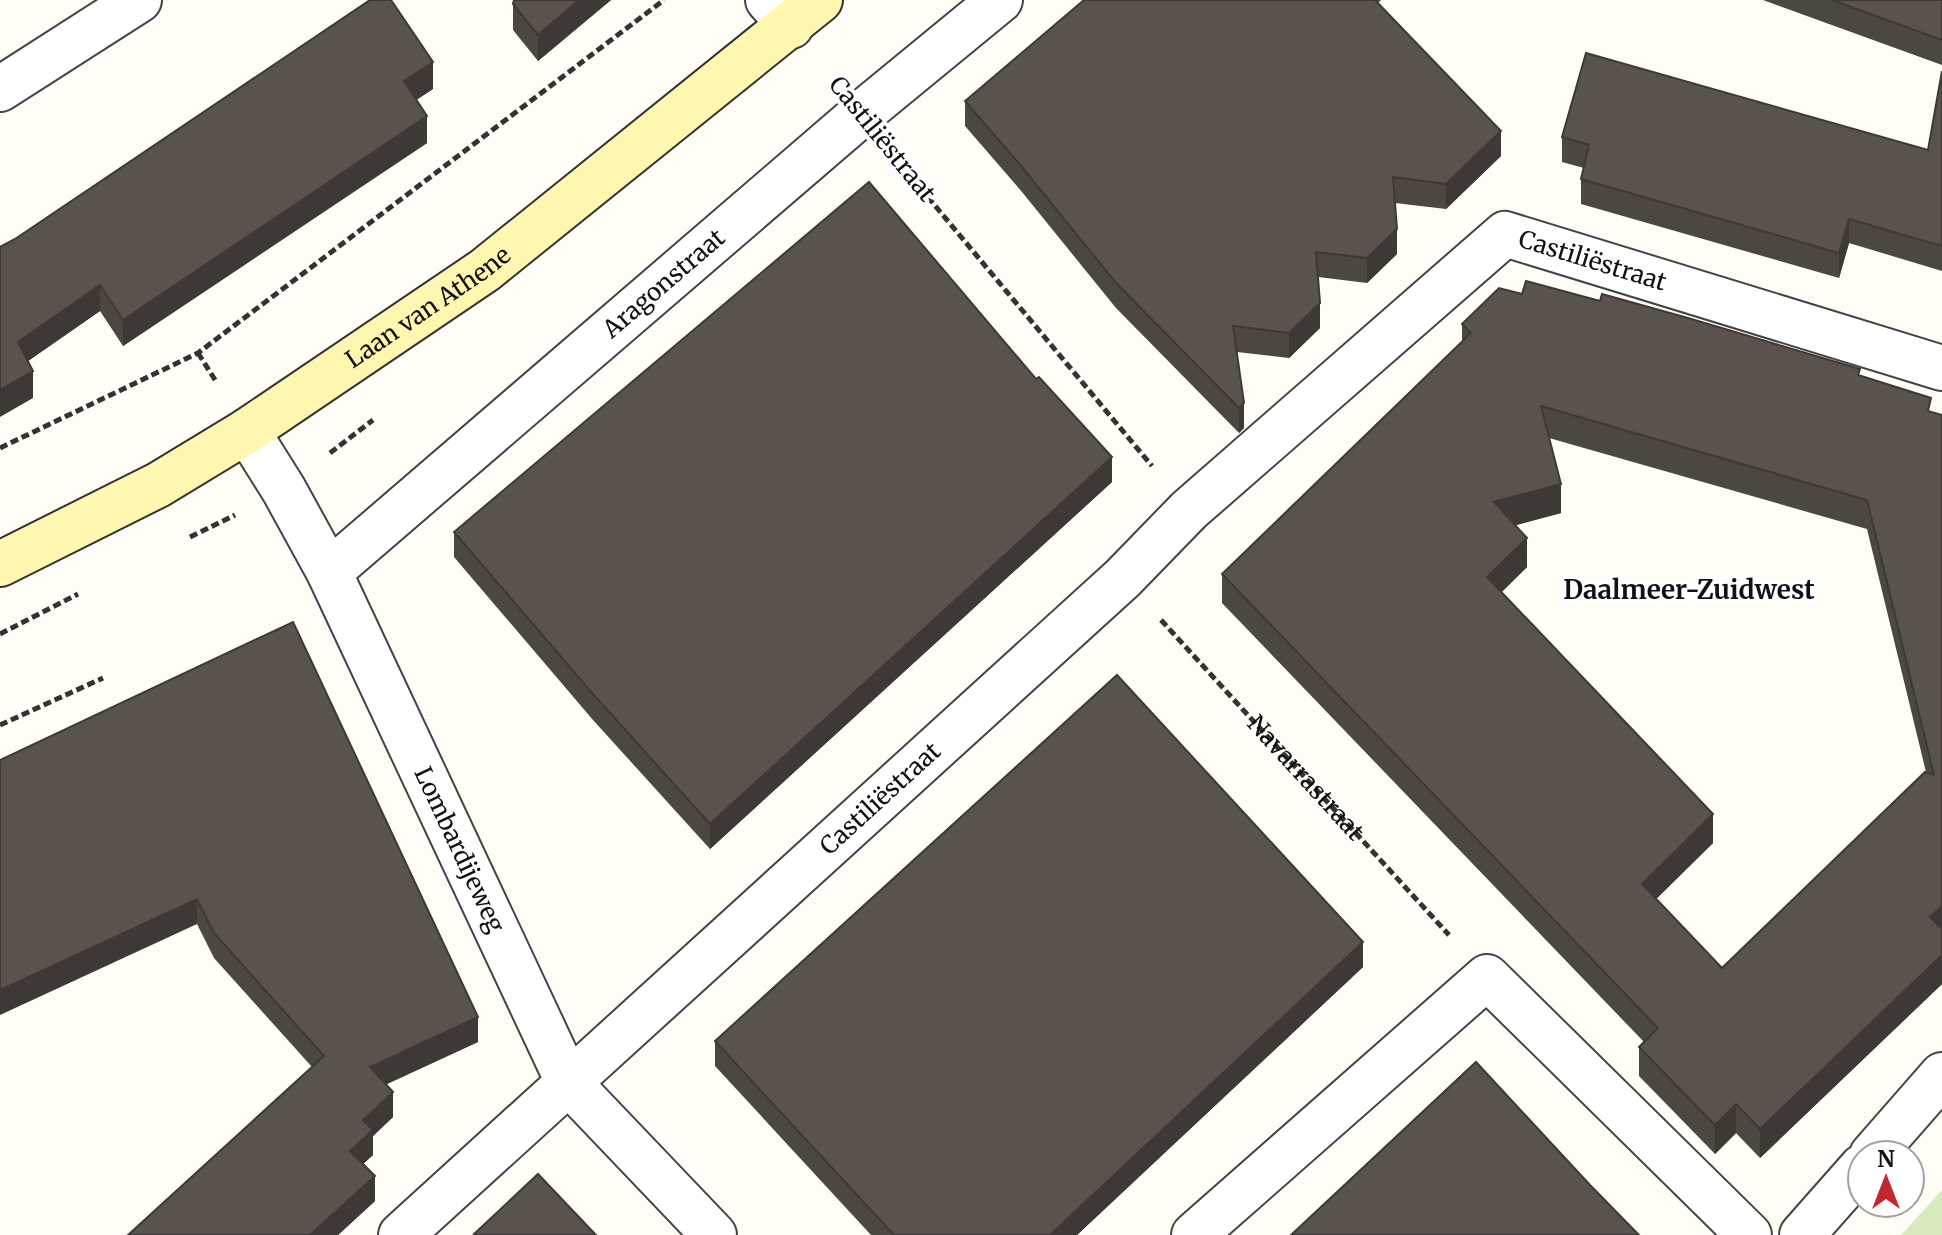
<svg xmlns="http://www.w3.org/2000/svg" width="1942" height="1235" viewBox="0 0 1942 1235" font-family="Merriweather,serif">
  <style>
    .green { fill: #d5ebbd }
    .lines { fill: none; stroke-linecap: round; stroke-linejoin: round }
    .street-casing { stroke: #444; stroke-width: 48 }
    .secondary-casing { stroke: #333; stroke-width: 48 }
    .path { stroke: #333; stroke-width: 5; stroke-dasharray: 8 4; stroke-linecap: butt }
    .street { stroke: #fff; stroke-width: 44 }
    .secondary { stroke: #fff6b0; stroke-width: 44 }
    .wall { fill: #4d4742; fill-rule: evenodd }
    .shaded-wall { fill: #3f3936 }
    .building { fill: #5a524d; stroke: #3f3936; stroke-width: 2; fill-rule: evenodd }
    .labels { text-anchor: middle; stroke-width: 8; stroke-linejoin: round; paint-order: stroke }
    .street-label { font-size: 24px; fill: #111; stroke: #fff }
    .neighbourhood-label { font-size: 26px; font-weight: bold; fill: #111; stroke: #fff }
  </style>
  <rect width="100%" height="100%" fill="#fffdf5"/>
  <!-- green -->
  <path class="green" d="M1942,1190V1235H1901Z"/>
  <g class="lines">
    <defs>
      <g id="street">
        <path d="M768,0L791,26"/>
        <path d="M0,89L139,0"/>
        <path id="s2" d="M247,431L284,490L329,572L568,1082L714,1235"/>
        <path id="s3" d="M329,572L860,115L1000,0"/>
        <path d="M1872,1155L1942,1075"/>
        <path id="s4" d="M401,1235L1123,578L1189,510L1505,234L1942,368"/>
        <path d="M1194,1235L1487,977L1749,1235"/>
        <path d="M1802,1235L1862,1167"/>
      </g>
      <g id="secondary">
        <path id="s5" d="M0,564L158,485L247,431L485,270L820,0"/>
      </g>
    </defs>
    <!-- street casing -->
    <use href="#street" class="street-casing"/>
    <!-- secondary casing -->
    <use href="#secondary" class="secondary-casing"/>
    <!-- path -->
    <g class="path">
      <path d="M897,160L1152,466"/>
      <path d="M198,353L217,383"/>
      <path d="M0,448L198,353L664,0"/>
      <path d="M330,453L373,420"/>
      <path d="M190,537L235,515"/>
      <path id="s1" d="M1161,620L1449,935"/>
      <path d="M0,634L78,594"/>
      <path d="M0,725L103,678"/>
    </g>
    <!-- street -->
    <use href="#street" class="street"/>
    <!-- secondary -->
    <use href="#secondary" class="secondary"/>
  </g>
  <!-- wall -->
  <g class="wall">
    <path d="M611,0L538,61L513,30V4Z"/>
    <path d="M1084,0H1381L1378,3L1501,156L1446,209L1395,203L1397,254L1367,283L1318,277L1320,328L1289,358L1237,352L1244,428L1239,433L1116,308L1022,192L965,126V101Z"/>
    <path d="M1763,0H1942V65Z"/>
    <path d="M1942,71V271L1849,243L1839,278L1581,204V179L1584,168L1562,162V137L1928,150Z"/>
    <path d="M433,89L416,100L427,143L123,346L100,311L28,361L33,398L0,247Z"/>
    <path d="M1522,294L1860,376L1931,412L1942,984L1760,1158L1736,1133L1715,1154L1639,1076V1047L1644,1042L1222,603V574L1462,342V324ZM1549,438L1867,529L1926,772L1722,968L1656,899L1713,843L1502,592L1527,567L1515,525L1561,513Z"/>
    <path d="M1112,482L710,849L593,720L454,557V532Z"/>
    <path d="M0,760L478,1042L386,1084L393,1117L373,1136V1155L363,1164L375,1201L338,1235H128L312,1067L214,958L197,924Z"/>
    <path d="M1363,967L1077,1235H871L715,1066V1041Z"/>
  </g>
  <!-- shaded-wall -->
  <g class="shaded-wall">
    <path d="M579,0H611L538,61V35Z"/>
    <path d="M433,62V89L404,108V81Z"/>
    <path d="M427,116V143L123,346V320Z"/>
    <path d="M1501,131V156L1446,209V184Z"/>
    <path d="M1849,219V243L1839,278V253Z"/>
    <path d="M1397,229V254L1367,283V258Z"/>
    <path d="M100,285V311L18,368V342Z"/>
    <path d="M1320,303V328L1289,358V333Z"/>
    <path d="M33,371V398L0,417V390Z"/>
    <path d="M1244,403V428L1239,433V408Z"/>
    <path d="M1112,457V482L710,849V824Z"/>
    <path d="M1561,484V513L1494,531V502Z"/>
    <path d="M1527,538V567L1487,606V577Z"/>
    <path d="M1713,814V843L1642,913V884Z"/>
    <path d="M197,899V924L0,1015V990Z"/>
    <path d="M1942,906V935L1930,917Z"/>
    <path d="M1363,942V967L1077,1235H1050Z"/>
    <path d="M1942,955V984L1760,1158V1129Z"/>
    <path d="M478,1017V1042L370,1092V1067Z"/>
    <path d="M393,1092V1117L373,1136V1155L350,1176V1151L363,1120Z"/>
    <path d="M1736,1104V1133L1715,1154V1125Z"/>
    <path d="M375,1176V1201L338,1235H310Z"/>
  </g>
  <!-- building -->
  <g class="building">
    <path d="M370,0H391L433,62L404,81L427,116L123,320L100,285L18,342L33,371L0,390V247L15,239Z"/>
    <path d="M514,0H579L538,35L513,4Z"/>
    <path d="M1084,0H1375L1501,131L1446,184L1393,177L1397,229L1367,258L1316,252L1320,303L1289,333L1233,326L1244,403L1239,408L1116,283L1022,167L965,101Z"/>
    <path d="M1832,0H1942V40Z"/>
    <path d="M1586,53L1928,150L1942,71V246L1849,219L1839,253L1581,179L1589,145L1562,137Z"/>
    <path d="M869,182L1036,379L1039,377L1112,457L710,824L593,694L454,532Z"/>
    <path d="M1526,281L1600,301L1602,294L1688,318L1860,369L1858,375L1931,398L1928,411L1942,415V906L1930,917L1942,929V955L1760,1129L1736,1104L1715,1125L1639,1047L1658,1028L1222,574L1471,333L1462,324L1499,288L1522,294ZM1541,406L1867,500L1934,775L1925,772L1722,968L1642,884L1713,814L1487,577L1527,538L1494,502L1561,484Z"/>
    <path d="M293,622L478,1017L370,1067L393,1092L363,1120L373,1130L350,1151L375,1176L310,1235H128L324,1056L214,933L197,899L0,990V760Z"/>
    <path d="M1117,675L1363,942L1050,1235H894L715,1041Z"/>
    <path d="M1476,1062L1590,1185L1639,1235H1291Z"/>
    <path d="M538,1174L596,1235H476L474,1234Z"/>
  </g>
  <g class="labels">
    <!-- street labels -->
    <g class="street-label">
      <text transform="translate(882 139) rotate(51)" y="8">Castiliëstraat</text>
      <text dy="8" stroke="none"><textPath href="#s4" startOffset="1582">Castiliëstraat</textPath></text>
      <text dy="8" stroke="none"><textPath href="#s3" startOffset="442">Aragonstraat</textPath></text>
      <text dy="8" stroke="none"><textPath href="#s5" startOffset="500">Laan van Athene</textPath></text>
      <text dy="8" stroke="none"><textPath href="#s1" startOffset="214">Navarrastraat</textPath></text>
      <text dy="8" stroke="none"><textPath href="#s4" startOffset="648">Castiliëstraat</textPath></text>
      <text dy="8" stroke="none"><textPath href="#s2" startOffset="470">Lombardijeweg</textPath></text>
    </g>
    <!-- neighbourhood labels -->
    <g class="neighbourhood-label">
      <text x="1689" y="599">Daalmeer-Zuidwest</text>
    </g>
  </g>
  <!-- north arrow -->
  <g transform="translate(1886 1179)"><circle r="38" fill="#ffffff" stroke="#a0a0a0" stroke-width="2"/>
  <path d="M0-6L14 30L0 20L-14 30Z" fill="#c4262e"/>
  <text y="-12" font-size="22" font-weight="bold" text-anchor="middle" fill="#111111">N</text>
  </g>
</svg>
